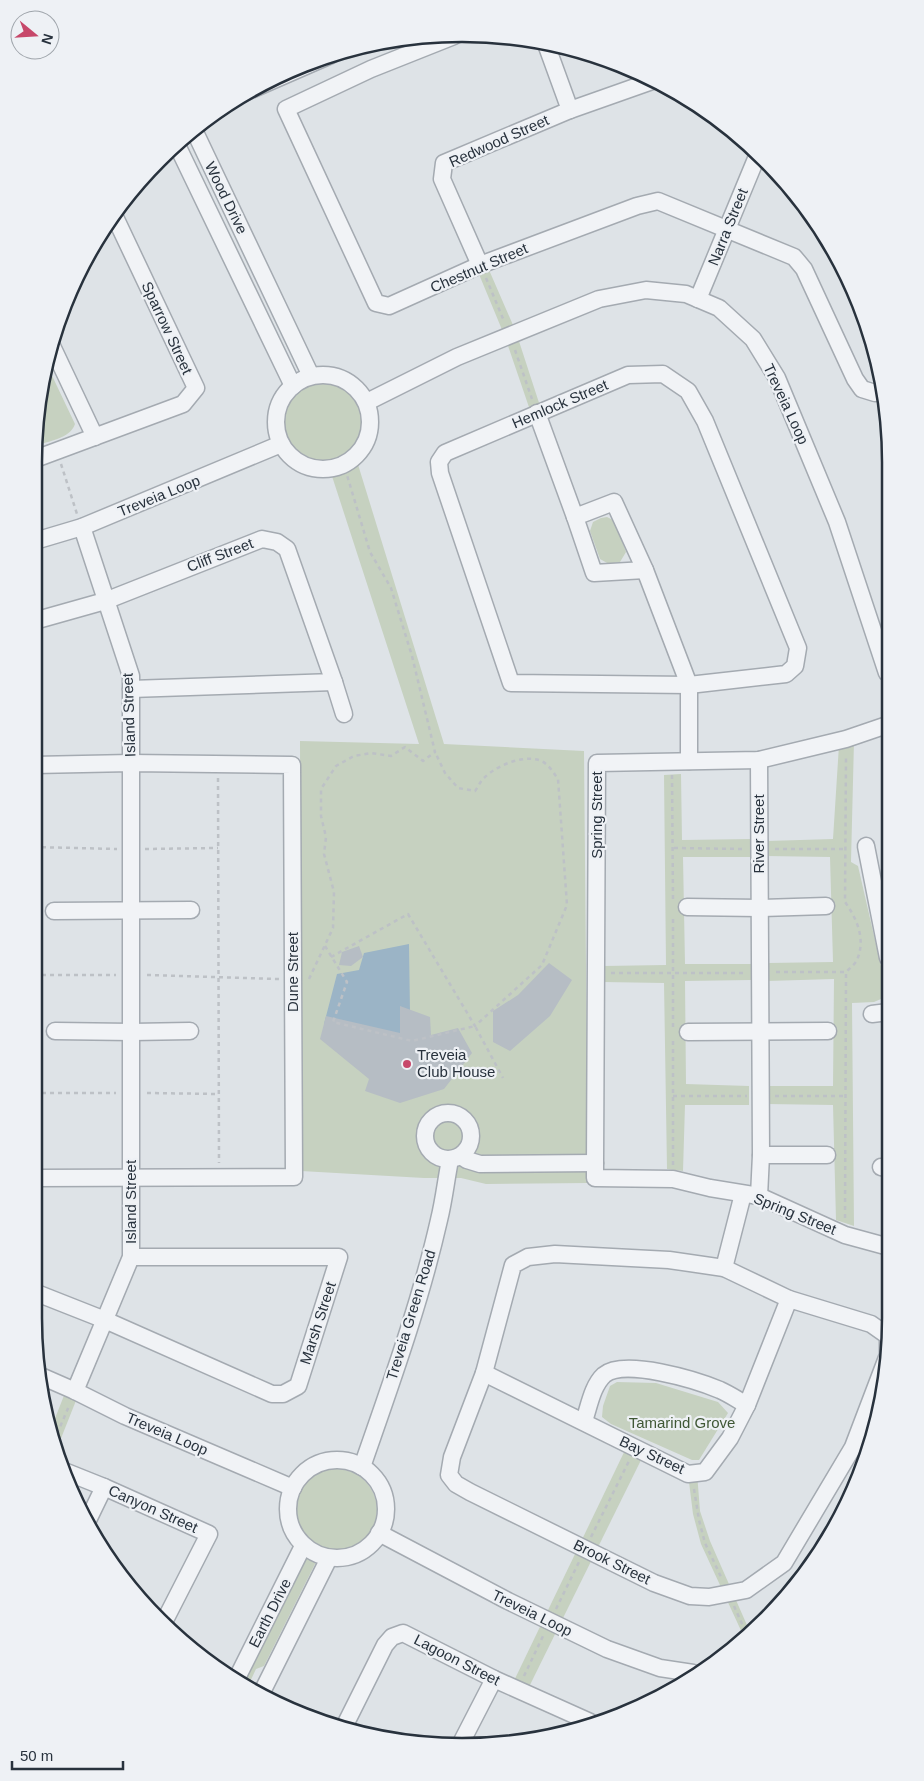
<svg xmlns="http://www.w3.org/2000/svg" width="924" height="1781" viewBox="0 0 924 1781" font-family="Helvetica,sans-serif">
  <style>
    .green { fill: #c6d1c0 }
    .water { fill: #9bb4c6 }
    .building { fill: #b6bdc4 }
    .lines { fill: none; stroke-linecap: round; stroke-linejoin: round }
    .minor-casing { stroke: #a4aab1; stroke-width: 19 }
    .path { stroke: #bdc1c6; stroke-width: 2.5; stroke-dasharray: 4 4; stroke-linecap: butt }
    .minor { stroke: #f1f3f6; stroke-width: 16 }
    .poi-dot { fill: #c7486a; stroke: #eef1f5; stroke-width: 2 }
    .labels { text-anchor: middle; stroke-width: 4.5; stroke-linejoin: round; paint-order: stroke }
    .street-label { font-size: 15px; fill: #28323d; stroke: #eef1f5 }
    .poi-label { font-size: 15px; fill: #28323d; stroke: #eef1f5; text-anchor: start }
    .park-label { font-size: 15px; fill: #405836; stroke: #eef1f5 }
    .rim { fill: none; stroke: #28323d; stroke-width: 2.5 }
  </style>
  <rect width="100%" height="100%" fill="#dee3e7"/>
  <!-- green -->
  <g class="green">
    <path d="M486,263L516,332L542,412L532,416L505,337L476,267Z"/>
    <path d="M46,363L75,424C70,439 48,441 35,446V434Z"/>
    <circle cx="323" cy="421" r="40"/>
    <path d="M356,458L444,744L584,751L588,1183L486,1184L461,1178H424L301,1171L300,741L419,744L330,470L344,466Z"/>
    <path d="M607,517L615,521L626,552L620,562L609,564L600,559L590,531L593,522L601,518Z"/>
    <path d="M854,741L851,862L858,866L886,988L881,999L874,1002L852,1003L854,1226L836,1220L833,1105L767,1104V1086H833L834,979L767,981L768,963L833,962L830,857L766,856L767,841L833,839L839,745Z"/>
    <path d="M681,774L682,840L752,839V857H683L685,964H751V980L685,981L686,1084L749,1086V1105H685L683,1171L667,1169L664,983L603,982V966L666,965L664,775Z"/>
    <path d="M617,1382L656,1383L718,1402L728,1413L699,1460H692L611,1424L602,1417L603,1406L610,1386Z"/>
    <path d="M65,1393L77,1398L56,1451L52,1426Z"/>
    <path d="M628,1444L644,1454L526,1693L511,1687Z"/>
    <circle cx="336" cy="1510" r="41"/>
    <path d="M697,1473L700,1511L710,1541L750,1632L744,1637L701,1544L693,1514L688,1474Z"/>
    <path d="M310,1555L314,1557L316,1562L264,1666L256,1669L248,1686L242,1683L305,1557Z"/>
  </g>
  <!-- water -->
  <path class="water" d="M409,944L410,1013L402,1041L324,1024L337,974L359,970L364,953Z"/>
  <!-- building -->
  <g class="building">
    <path d="M359,946L363,957L351,966L339,965L342,952Z"/>
    <path d="M549,963L572,980L550,1016L510,1051L493,1042V1011L518,995Z"/>
    <path d="M400,1006L430,1017L431,1035L458,1028L472,1053L444,1089L400,1103L365,1091L369,1079L320,1039L326,1016L400,1033Z"/>
  </g>
  <g class="lines">
    <defs>
      <g id="minor">
        <path d="M454,36L371,69L286,109L376,303L389,306L480,265L637,206L658,201L794,257L804,269L855,379L862,389L875,393L882,389"/>
        <path d="M546,44L570,110"/>
        <path d="M246,92L331,55"/>
        <path d="M194,130L311,376"/>
        <path d="M176,143L293,386"/>
        <path d="M480,265L442,179L444,163L570,110L655,80"/>
        <path d="M698,299L758,154"/>
        <path d="M51,344L95,437"/>
        <path d="M663,374L688,391L705,421L798,648L795,666L786,674L689,685L511,683L440,473L439,462L445,453L628,375Z"/>
        <circle cx="323" cy="422" r="47"/>
        <path d="M367,402L457,357L599,299L646,290L686,294L719,308L753,339L777,378L837,522L887,673"/>
        <path d="M537,413L575,517L614,502L645,570L689,685V761"/>
        <path d="M35,459L183,404L196,388L114,215"/>
        <path d="M575,517L594,573L645,570"/>
        <path d="M35,541L82,527L281,444"/>
        <path d="M34,621L105,601L262,539L277,542L287,549L334,682L131,689"/>
        <path d="M334,682L344,714"/>
        <path d="M887,725L846,739L759,760L597,763L595,1163V1178L673,1179L710,1188L759,1196L845,1235L889,1247"/>
        <path d="M759,760L761,1155L759,1196"/>
        <path d="M866,846L888,958"/>
        <path d="M687,907L759,908L826,906"/>
        <path d="M54,911L191,910"/>
        <path d="M872,1014L888,1012"/>
        <path d="M55,1031L132,1032L190,1031"/>
        <path d="M688,1032L828,1031"/>
        <circle cx="448" cy="1136" r="23"/>
        <path d="M761,1155H827"/>
        <path d="M461,1156L467,1160L480,1164L595,1163"/>
        <path d="M881,1167L889,1169"/>
        <path d="M34,1178L294,1177L292,765L131,763L34,765"/>
        <path d="M555,1254L669,1260L724,1268L789,1299L871,1324L888,1336V1355L853,1447L784,1563L746,1590L709,1597L690,1596L654,1583L470,1492L456,1484L449,1475L452,1457L484,1373L513,1265L528,1257Z"/>
        <path d="M724,1268L743,1194"/>
        <path d="M34,1292L105,1320L272,1394H283L298,1386L339,1257H131"/>
        <path d="M484,1373L688,1474L705,1472L730,1438L747,1405L789,1299"/>
        <path d="M43,1377L75,1391L125,1416L293,1488"/>
        <path d="M75,1391L131,1257V676L82,527"/>
        <path d="M584,1421C589,1407 592,1386 604,1375C624,1358 696,1380 720,1390C729,1394 738,1400 747,1405"/>
        <circle cx="337" cy="1509" r="49"/>
        <path d="M362,1467C390,1386 420,1304 439,1220C444,1200 446,1180 450,1160"/>
        <path d="M64,1471L104,1487L209,1534L165,1620"/>
        <path d="M89,1518L104,1487"/>
        <path d="M379,1533L508,1601L607,1649L660,1668L693,1673"/>
        <path d="M236,1680L303,1546"/>
        <path d="M262,1692L329,1558"/>
        <path d="M343,1729L385,1645L392,1637L403,1633L494,1679L590,1722"/>
        <path d="M460,1745L494,1679"/>
      </g>
    </defs>
    <!-- minor casing -->
    <use href="#minor" class="minor-casing"/>
    <!-- path -->
    <g class="path">
      <path d="M486,278L504,321"/>
      <path d="M515,350L532,399"/>
      <path d="M61,464L77,514"/>
      <path d="M672,775L673,900"/>
      <path d="M218,778L219,1163"/>
      <path d="M34,847L117,849"/>
      <path d="M674,848L744,849"/>
      <path d="M145,849L218,848"/>
      <path d="M775,849H846"/>
      <path d="M325,946L347,982L333,1022L412,1041L475,1026L503,1078"/>
      <path d="M331,957L408,914L475,1026L542,965L567,905L558,779C553,772 548,763 539,760C521,755 496,766 484,778C480,782 478,787 475,791L458,788L445,773L435,752"/>
      <path d="M776,972H846"/>
      <path d="M611,973H745"/>
      <path d="M34,975H116"/>
      <path d="M147,975L279,979"/>
      <path d="M309,979L333,928L334,892L324,854L326,837L321,816V789L336,766L354,756L371,753L391,756L405,747L423,761L435,752L412,656L391,588L370,552L344,465"/>
      <path d="M673,1027V915"/>
      <path d="M34,1093H116"/>
      <path d="M147,1093L218,1094"/>
      <path d="M673,1096H747"/>
      <path d="M775,1096H844"/>
      <path d="M673,1165V1038"/>
      <path d="M845,1218L846,972C850,968 855,964 857,960C866,939 857,919 845,902L846,755"/>
      <path d="M54,1441L69,1406"/>
      <path d="M694,1489L699,1520L705,1543L722,1579"/>
      <path d="M591,1537L629,1461"/>
      <path d="M734,1606L747,1635"/>
      <path d="M556,1609L579,1562"/>
      <path d="M524,1676L544,1634"/>
    </g>
    <!-- minor -->
    <use href="#minor" class="minor"/>
  </g>
  <!-- markers -->
  <circle class="poi-dot" cx="407" cy="1064" r="5"/>
  <g class="labels">
    <!-- street labels -->
    <g class="street-label">
      <text transform="translate(499 141) rotate(-24)" y="5">Redwood Street</text>
      <text transform="translate(226 198) rotate(64)" y="5">Wood Drive</text>
      <text transform="translate(728 227) rotate(-68)" y="5">Narra Street</text>
      <text transform="translate(479 268) rotate(-23)" y="5">Chestnut Street</text>
      <text transform="translate(167 328) rotate(65)" y="5">Sparrow Street</text>
      <text transform="translate(560 404) rotate(-23)" y="5">Hemlock Street</text>
      <text transform="translate(786 404) rotate(65)" y="5">Treveia Loop</text>
      <text transform="translate(159 496) rotate(-22)" y="5">Treveia Loop</text>
      <text transform="translate(220 555) rotate(-21)" y="5">Cliff Street</text>
      <text transform="translate(129 715) rotate(-92)" y="5">Island Street</text>
      <text transform="translate(597 815) rotate(-90)" y="5">Spring Street</text>
      <text transform="translate(759 834) rotate(-90)" y="5">River Street</text>
      <text transform="translate(293 972) rotate(-90)" y="5">Dune Street</text>
      <text transform="translate(131 1202) rotate(-90)" y="5">Island Street</text>
      <text transform="translate(795 1214) rotate(22)" y="5">Spring Street</text>
      <text transform="translate(411 1315) rotate(-73)" y="5">Treveia Green Road</text>
      <text transform="translate(318 1323) rotate(-72)" y="5">Marsh Street</text>
      <text transform="translate(167 1434) rotate(23)" y="5">Treveia Loop</text>
      <text transform="translate(652 1455) rotate(25)" y="5">Bay Street</text>
      <text transform="translate(153 1509) rotate(24)" y="5">Canyon Street</text>
      <text transform="translate(612 1562) rotate(26)" y="5">Brook Street</text>
      <text transform="translate(270 1613) rotate(-63)" y="5">Earth Drive</text>
      <text transform="translate(532 1613) rotate(26)" y="5">Treveia Loop</text>
      <text transform="translate(457 1660) rotate(27)" y="5">Lagoon Street</text>
    </g>
    <!-- poi labels -->
    <g class="poi-label">
      <text x="417" y="1060">Treveia<tspan x="417" dy="17">Club House</tspan></text>
    </g>
    <!-- park labels -->
    <g class="park-label">
      <text x="682" y="1428">Tamarind Grove</text>
    </g>
  </g>
  <!-- crop -->
  <path d="M0 0H924V1781H0ZM462 42H462A420 420 0 0 1 882 462V1318A420 420 0 0 1 462 1738H462A420 420 0 0 1 42 1318V462A420 420 0 0 1 462 42Z" fill="#eef1f5" fill-rule="evenodd"/>
  <path class="rim" d="M462 42H462A420 420 0 0 1 882 462V1318A420 420 0 0 1 462 1738H462A420 420 0 0 1 42 1318V462A420 420 0 0 1 462 42Z"/>
  <!-- north arrow -->
  <g transform="translate(35 35) rotate(108)"><circle r="24" fill="#eef1f5" stroke="#9fa5ab"/>
  <path d="M0-4L9 19L0 12L-9 19Z" fill="#c7486a"/>
  <text y="-8" font-size="14" font-weight="bold" text-anchor="middle" fill="#28323d">N</text>
  </g>
  <!-- scale -->
  <path d="M12 1761v8h111v-8" fill="none" stroke="#28323d" stroke-width="2.5"/>
  <text x="20" y="1761" font-size="15" fill="#28323d" stroke="#eef1f5" stroke-width="4" paint-order="stroke">50 m</text>
</svg>
